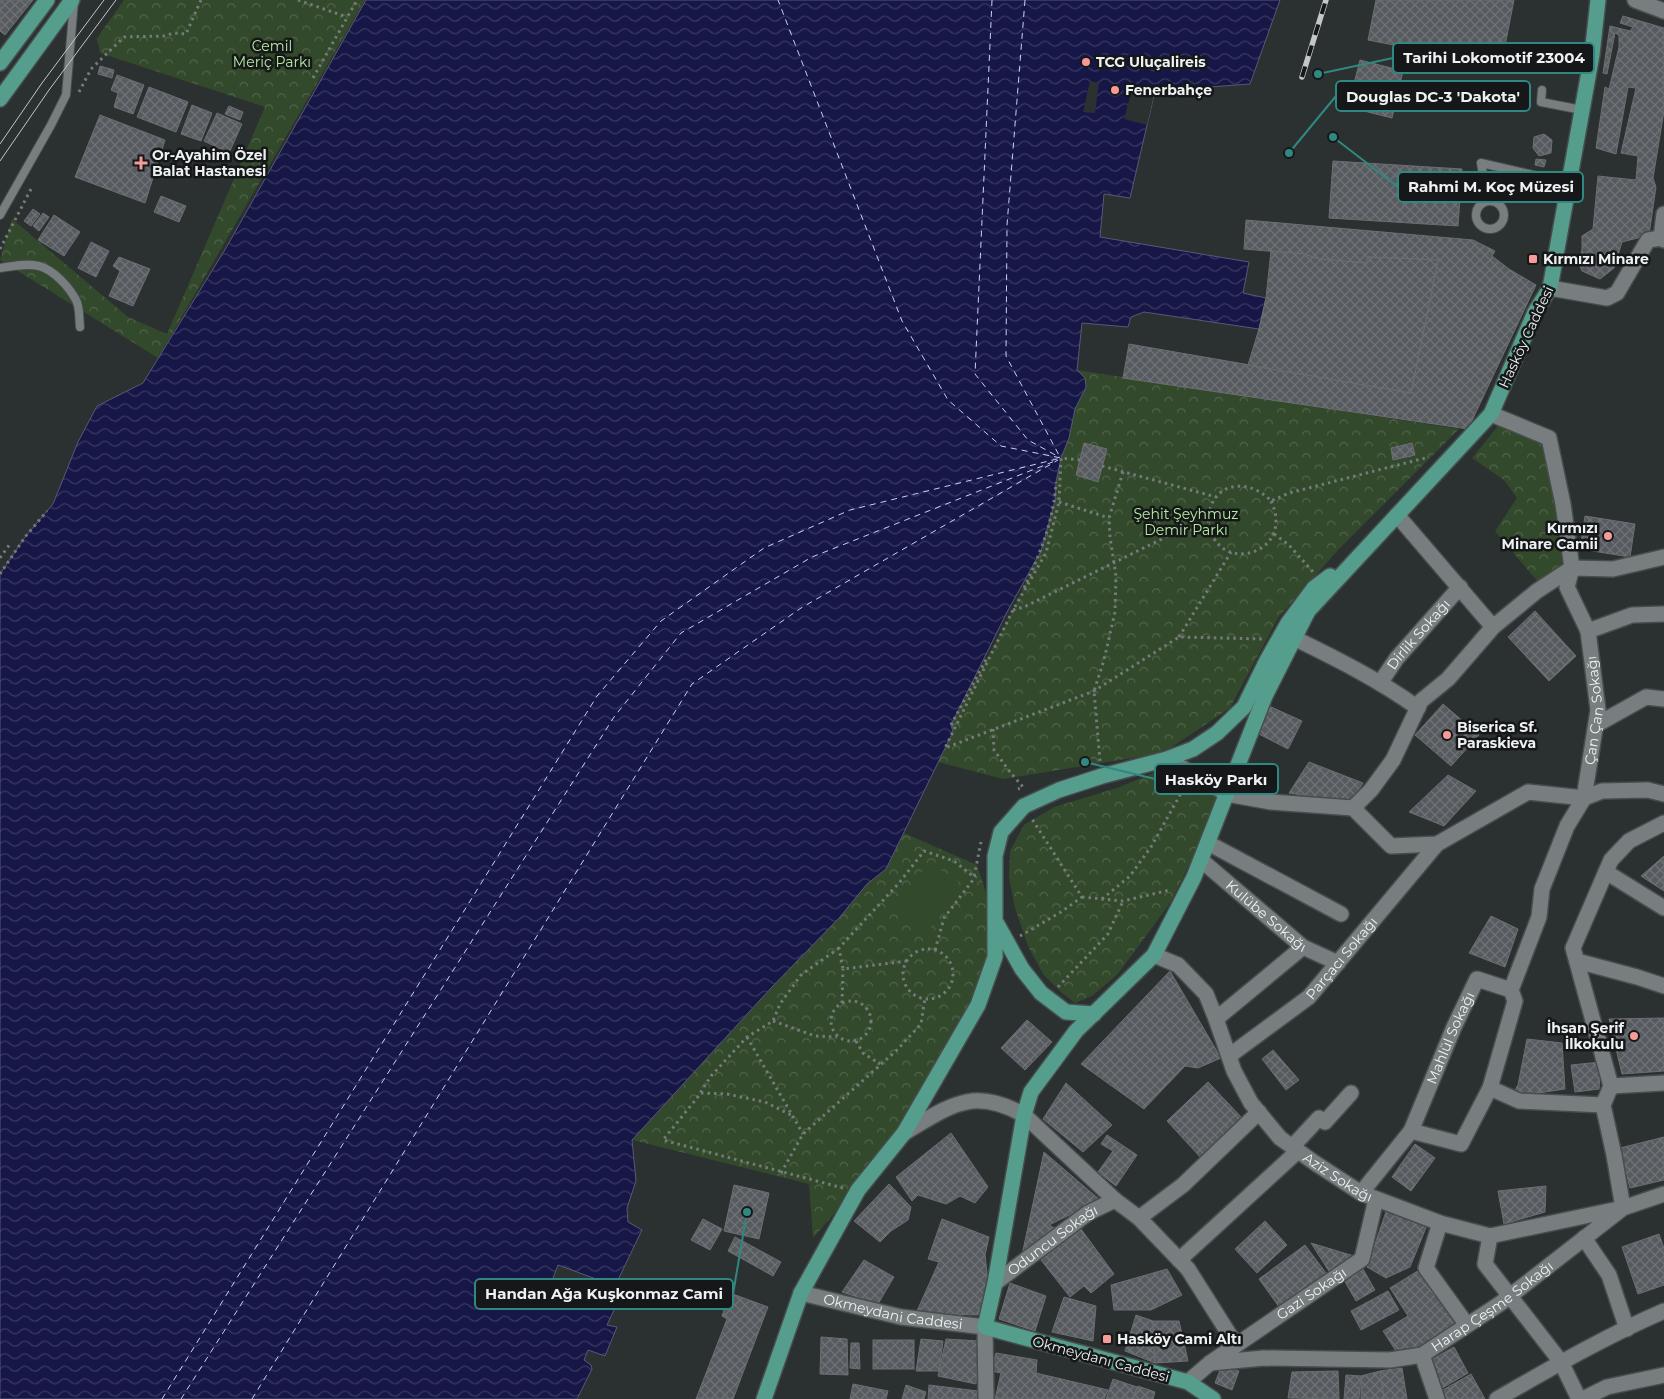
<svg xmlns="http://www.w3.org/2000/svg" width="1664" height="1399" viewBox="0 0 1664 1399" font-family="Montserrat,sans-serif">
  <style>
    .park { fill: url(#park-crowns) }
    .pitch { fill: #33492b }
    .water { fill: url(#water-waves); stroke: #57587a }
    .pier { fill: #2b3030 }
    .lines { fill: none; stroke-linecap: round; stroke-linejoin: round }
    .ferry { stroke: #cbd1f3; stroke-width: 1; stroke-dasharray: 6 5; stroke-linecap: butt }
    .building { fill: url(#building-cross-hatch); stroke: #6b6f72 }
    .lane-casing { stroke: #474c4c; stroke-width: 10 }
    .street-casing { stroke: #474c4c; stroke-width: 18 }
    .primary-casing { stroke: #474c4c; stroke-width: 18 }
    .path { stroke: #757a7a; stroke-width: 3; stroke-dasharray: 2.5 4; stroke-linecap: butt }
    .lane { stroke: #787e7f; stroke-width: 8 }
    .street { stroke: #787e7f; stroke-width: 15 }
    .primary { stroke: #559d8c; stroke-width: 15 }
    .tram { stroke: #c3c7c7; stroke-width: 1 }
    .rail-casing { stroke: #c3c7c7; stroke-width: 5.5 }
    .rail { stroke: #151718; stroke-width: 4; stroke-dasharray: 11; stroke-linecap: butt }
    .poi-dot { fill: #f59b98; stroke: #151718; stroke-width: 2 }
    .labels { text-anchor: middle; stroke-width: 5; stroke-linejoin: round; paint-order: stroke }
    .park-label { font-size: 14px; fill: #b4eda0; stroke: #151718 }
    .poi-label { font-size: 14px; font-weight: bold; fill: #edf1f1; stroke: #151718; text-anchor: start }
    .street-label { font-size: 14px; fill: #edf1f1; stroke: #151718 }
    .leader { fill: none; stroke: #308882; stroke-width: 2 }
    .callout-dot { fill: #308882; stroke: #151718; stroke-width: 2 }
    .callout { fill: #151718; stroke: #308882; stroke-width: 2 }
    .callout-label { font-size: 15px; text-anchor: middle; font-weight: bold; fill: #edf1f1 }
  </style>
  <defs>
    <pattern id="park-crowns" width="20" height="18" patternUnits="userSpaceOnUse" patternTransform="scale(1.25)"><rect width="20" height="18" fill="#33492b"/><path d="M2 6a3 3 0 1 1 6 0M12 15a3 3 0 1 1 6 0" fill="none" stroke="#51644a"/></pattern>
    <pattern id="water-waves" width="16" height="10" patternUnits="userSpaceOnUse" patternTransform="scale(1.25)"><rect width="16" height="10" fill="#171747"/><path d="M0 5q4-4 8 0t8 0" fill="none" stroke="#393962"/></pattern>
    <pattern id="building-cross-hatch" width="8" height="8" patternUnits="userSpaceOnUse" patternTransform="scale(1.25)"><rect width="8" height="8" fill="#575a5e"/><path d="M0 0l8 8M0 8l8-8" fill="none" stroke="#6f7276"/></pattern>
  </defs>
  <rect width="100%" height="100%" fill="#2b3030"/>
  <!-- park -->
  <g class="park">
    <path d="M124,0H365L158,358L0,260L12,219L128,317L167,334L265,107L100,53L97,38Z"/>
    <path d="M1077,370L1459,429L1338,550L1278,618L1230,708L1163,753L1003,779L938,762L953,732L951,725L1013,610L1041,551L1055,501L1056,482L1061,458L1069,438L1075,409L1086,387Z"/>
    <path d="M1511,424L1541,441L1547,449L1566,563L1539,583L1495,531L1517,498L1504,480L1472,458L1498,426Z"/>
    <path d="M1176,764L1221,790L1191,861L1171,902L1117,975L1092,996L1075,1003L1062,993L1043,974L1028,946L1015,908L1009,877L1010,851L1024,825L1054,807L1117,788Z"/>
    <path d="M904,833L977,865L996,923L995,957L904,1133L813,1238L809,1184L632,1140L867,884L886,869Z"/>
  </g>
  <!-- pitch -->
  <path class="pitch" d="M929,862L959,882L928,931L897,909Z"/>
  <!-- water -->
  <path class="water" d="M366,0H1280L1250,84L1155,91L1130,198L1104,194L1100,237L1249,262L1243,293L1266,298L1259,329L1144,312L1131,317L1128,327L1082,323L1077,370L1085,378L1086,387L1075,409L1069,438L1061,458L1056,482L1055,501L1041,551L1007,612L951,725L953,732L886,869L867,884L840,917L771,988L632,1140L636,1181L627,1208L628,1222L642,1230L615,1286L558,1265L550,1286L567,1293L574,1287L614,1310L607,1325L617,1327L605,1356L588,1350L584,1360L591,1365L592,1369L577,1399H0V574L25,537L53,504L78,442L97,406L143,383L226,248Z"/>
  <!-- pier -->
  <g class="pier">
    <path d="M1090,81L1099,83L1095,113L1083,112Z"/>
    <path d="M1132,89L1154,94L1147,125L1124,119Z"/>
  </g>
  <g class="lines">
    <!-- ferry -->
    <g class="ferry">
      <path d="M992,0L975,374L1028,440L1059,457"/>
      <path d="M1025,0L1007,225L1006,356L1060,457"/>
      <path d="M162,1399L597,696L661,621L764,548L850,510L1061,458L1001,446L948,400L902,321L778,0"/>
      <path d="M181,1399L614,717L681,633L812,557L1055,461"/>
      <path d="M252,1399L692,684L801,608L1058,460"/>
    </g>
  </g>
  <!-- building -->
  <g class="building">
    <path d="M1,0H33L5,35L0,31V2Z"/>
    <path d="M1376,0H1514L1501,66L1368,40Z"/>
    <path d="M1623,16L1664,28V111L1653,178L1656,187L1649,235L1622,242L1614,268L1600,279L1582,271L1579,264L1582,249V236L1593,229L1598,176L1636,180L1638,156L1621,153L1636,88L1628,87L1616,154L1596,148L1605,87L1609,89L1619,47V35L1615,33L1607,74L1603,73L1610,26L1630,31L1633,27L1620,23Z"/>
    <path d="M1360,60L1403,71L1392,118L1348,107Z"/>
    <path d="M100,66L114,70L112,78L98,74Z"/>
    <path d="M117,75L144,85L133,114L114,107L118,93L111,90Z"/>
    <path d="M149,87L188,102L176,132L137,117Z"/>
    <path d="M192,105L212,113L201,141L181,134Z"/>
    <path d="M229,106L243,112L240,120L225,114Z"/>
    <path d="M217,113L242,124L229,153L204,141Z"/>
    <path d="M100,115L165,140L145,203L75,177Z"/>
    <path d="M1544,134L1552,140L1551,153L1539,156L1533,148L1534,137Z"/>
    <path d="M1536,159L1546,160L1544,167L1535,165Z"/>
    <path d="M1333,161L1462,169L1458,226L1329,218Z"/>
    <path d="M161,196L186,206L179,222L154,212Z"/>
    <path d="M33,209L40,214L31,226L24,221Z"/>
    <path d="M43,213L49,217L39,231L33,226Z"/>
    <path d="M54,215L80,232L64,256L38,240Z"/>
    <path d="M1246,220L1473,240L1495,251L1492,256L1509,269L1536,285L1468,429L1123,378L1129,344L1411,393L1438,260L1368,257L1366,263L1319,259L1304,254L1244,249Z"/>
    <path d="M91,242L109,251L96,277L78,268Z"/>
    <path d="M1271,251L1304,254L1319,259L1366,263L1368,257L1438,260L1411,393L1248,365L1259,329L1266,298Z"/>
    <path d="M119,257L150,269L133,306L109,296L120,271L113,266Z"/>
    <path d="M1084,443L1107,449L1098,482L1076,475Z"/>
    <path d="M1412,443L1415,455L1393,460L1391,448Z"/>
    <path d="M1585,516L1635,524L1630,557L1580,549Z"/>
    <path d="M1535,611L1576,656L1549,681L1508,637Z"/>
    <path d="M1443,704L1479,735L1451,766L1415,735Z"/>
    <path d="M1269,706L1302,721L1288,749L1257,733Z"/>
    <path d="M1309,762L1363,783L1350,802L1289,793Z"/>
    <path d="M1448,775L1476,791L1444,826L1409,812Z"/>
    <path d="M1664,856V891L1641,876Z"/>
    <path d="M1491,916L1518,929L1505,967L1469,953Z"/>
    <path d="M1170,971L1221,1058L1198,1068L1185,1066L1144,1109L1081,1064Z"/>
    <path d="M1664,1018V1071L1622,1074L1609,1019Z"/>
    <path d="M1027,1020L1052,1042L1025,1070L1001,1048Z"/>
    <path d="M1527,1039L1562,1043L1565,1089L1511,1097L1518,1085Z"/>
    <path d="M1273,1050L1299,1080L1286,1090L1262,1059Z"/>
    <path d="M1601,1062L1599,1089L1575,1092L1571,1065Z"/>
    <path d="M1208,1082L1244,1120L1202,1159L1167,1121Z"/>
    <path d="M1066,1083L1112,1125L1083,1152L1043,1119Z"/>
    <path d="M951,1133L988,1187L975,1203L960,1196L946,1204L918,1195L912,1201L896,1177Z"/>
    <path d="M1107,1135L1137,1155L1116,1186L1098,1172L1113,1151L1101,1144Z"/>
    <path d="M1664,1137V1180L1630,1188L1620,1148Z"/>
    <path d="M1415,1144L1435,1158L1411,1191L1392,1177Z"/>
    <path d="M1044,1152L1100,1200L1049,1225L1056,1229L1022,1255Z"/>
    <path d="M889,1184L911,1207L908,1220L891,1231L880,1242L854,1221Z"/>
    <path d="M734,1185L769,1193L759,1239L724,1231Z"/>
    <path d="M1546,1186L1545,1212L1504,1224L1498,1191Z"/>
    <path d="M1387,1209L1428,1223L1410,1267L1386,1278L1367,1267Z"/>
    <path d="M703,1219L722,1229L710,1250L691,1240Z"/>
    <path d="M942,1219L989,1237L985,1255L989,1292L978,1315L916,1313L939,1262L928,1259Z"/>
    <path d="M1265,1221L1287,1245L1257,1273L1235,1249Z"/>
    <path d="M1081,1229L1114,1274L1091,1293L1084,1286L1070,1297L1041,1260Z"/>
    <path d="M1659,1234L1664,1248V1285L1638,1294L1622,1247Z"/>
    <path d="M735,1237L781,1262L773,1276L728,1251Z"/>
    <path d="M1311,1243L1354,1256L1332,1276Z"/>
    <path d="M1305,1245L1329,1277L1282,1311L1259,1279Z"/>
    <path d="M864,1260L894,1277L878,1304L842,1292Z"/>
    <path d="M1167,1269L1182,1295L1151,1310H1114L1111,1285Z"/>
    <path d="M1363,1269L1375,1290L1356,1301L1344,1280Z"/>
    <path d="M1421,1269L1458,1327L1428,1346L1396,1351L1383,1331L1408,1316L1390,1288Z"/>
    <path d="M1010,1283L1046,1296L1035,1331L999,1319Z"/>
    <path d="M1388,1291L1399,1310L1361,1330L1351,1311Z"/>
    <path d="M730,1293L768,1307L733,1399H696L727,1319L722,1316Z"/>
    <path d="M1064,1297L1096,1306L1093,1341L1052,1332Z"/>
    <path d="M1136,1315L1153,1321L1155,1363L1125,1351Z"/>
    <path d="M1153,1321H1179L1188,1361L1155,1363Z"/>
    <path d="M821,1337L847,1339L848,1375L820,1374Z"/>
    <path d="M921,1339L943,1341L939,1371H916Z"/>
    <path d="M946,1339L979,1341L976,1384L938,1376Z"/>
    <rect x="873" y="1340" width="41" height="29"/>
    <path d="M851,1343H859L860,1369L850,1368Z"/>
    <path d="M1454,1347L1468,1373L1439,1390L1433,1359Z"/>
    <path d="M996,1353L1037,1360L1036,1373L1108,1390L1104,1399H995L1001,1373L991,1371Z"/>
    <path d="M1222,1365L1239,1371L1232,1390L1215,1383Z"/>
    <path d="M1402,1368L1407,1399H1384L1380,1371Z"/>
    <path d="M1338,1371L1339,1399L1288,1398L1292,1372Z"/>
    <path d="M1380,1371L1384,1399H1361V1376Z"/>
    <path d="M1471,1374L1485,1399H1443L1441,1391Z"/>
    <path d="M1346,1375L1361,1376L1359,1399H1344Z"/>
    <path d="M1113,1379L1137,1387L1133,1399H1106Z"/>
    <path d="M853,1384L888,1391L886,1399H850Z"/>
    <path d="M906,1385L926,1392L924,1399H902Z"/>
    <path d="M929,1385L978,1391L977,1399H928Z"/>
    <path d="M1138,1386L1155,1392L1153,1399H1133Z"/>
  </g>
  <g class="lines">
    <defs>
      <g id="lane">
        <path d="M1542,90L1541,102L1582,110"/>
        <circle cx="1490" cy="215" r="14"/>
        <path d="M1488,201L1481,163L1569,183"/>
        <path d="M0,215L51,125L66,95L74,2"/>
        <path d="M0,268C12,266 27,263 39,266C54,270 69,287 76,300C80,307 79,319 80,327"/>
      </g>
      <g id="street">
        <path d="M1635,0L1664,11"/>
        <path d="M1661,238L1664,214"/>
        <path d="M1550,288L1607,298L1617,293L1648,240L1661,238L1664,240"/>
        <path d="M1397,515L1493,627"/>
        <path d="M1588,631L1632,615L1664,614"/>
        <path d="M1294,638C1337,659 1379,680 1418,708"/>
        <path id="s1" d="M1380,683L1397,658L1460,587"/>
        <path d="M1596,725L1646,697L1664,699"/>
        <path d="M1167,759L1227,794L1271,802L1353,808L1371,790L1393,760L1421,701L1448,679L1493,627L1537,591L1572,568L1563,504L1549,438L1491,414"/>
        <path d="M1353,808L1391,846L1437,844L1528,792L1584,798L1602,791L1648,790L1664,794"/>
        <path d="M1208,843L1341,914"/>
        <path id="s2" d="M1201,860L1303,947L1338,963"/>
        <path d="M1606,872L1664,908"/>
        <path id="s3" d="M1154,955L1178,965L1206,994L1216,1019L1234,1071L1251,1103L1280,1138L1315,1163L1361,1193L1440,1223L1490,1236L1623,1208L1614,1155L1603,1105"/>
        <path d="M1577,961L1637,977L1664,986"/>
        <path d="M1216,1019L1303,947"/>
        <path id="s4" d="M1229,1056L1309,997L1437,844"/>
        <path d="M1611,1086L1664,1083"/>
        <path d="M1490,1088L1519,1101L1603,1105"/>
        <path d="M1603,1105L1611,1086L1573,948L1611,860L1629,841L1664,823"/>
        <path id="s5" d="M1411,1131L1454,1027L1477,979L1511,990"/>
        <path d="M904,1133C950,1106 972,1086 1024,1115L1115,1200L1139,1218L1188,1269L1236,1345"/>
        <path d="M1292,1147L1319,1118L1325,1122L1351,1093"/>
        <path id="s6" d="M1361,1193L1411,1131L1461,1144L1490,1088L1515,1001L1511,990L1539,917L1542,889L1567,826L1584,798L1598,710L1588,631L1567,587L1572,568L1613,569L1664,557"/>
        <path d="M1139,1218L1183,1185L1259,1112"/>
        <path d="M1440,1223L1426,1268L1467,1325"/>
        <path d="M1490,1236L1485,1264L1561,1362L1579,1399"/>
        <path d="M1584,1238L1609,1275L1627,1329"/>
        <path d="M1179,1260L1298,1151"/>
        <path id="s7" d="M995,1283L1088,1213L1115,1200"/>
        <path id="s8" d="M801,1293L901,1317L985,1327L986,1399"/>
        <path d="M1422,1355L1437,1399"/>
        <path id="s9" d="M1210,1363L1264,1358L1390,1360L1422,1355L1501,1303L1623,1208L1664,1194"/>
        <path id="s10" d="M1188,1382L1210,1363L1362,1259L1376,1199"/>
        <path d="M1497,1399C1551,1368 1606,1336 1664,1311"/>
        <path d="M1583,1399L1607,1387L1664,1375"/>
      </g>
      <g id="primary">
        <path d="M0,63L47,0"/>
        <path d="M0,99L72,0"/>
        <path d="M997,924L1022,969L1041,993L1066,1012L1094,1014"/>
        <path d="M764,1399L801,1293L858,1190L904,1133L978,1005L995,957V856L1001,832L1024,806L1059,790L1102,776L1167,759L1193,749L1217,733L1244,707L1266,662L1288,623L1314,588L1330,576"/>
        <path d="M1213,1399L1188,1382L985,1327L995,1283L1024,1115L1031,1092L1076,1031L1154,955L1194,877L1265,696L1308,611L1491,414L1535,312L1550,288L1592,55L1598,0"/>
      </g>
    </defs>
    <!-- lane casing -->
    <use href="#lane" class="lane-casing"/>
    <!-- street casing -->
    <use href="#street" class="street-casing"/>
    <!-- primary casing -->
    <use href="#primary" class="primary-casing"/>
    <!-- path -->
    <g class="path">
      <path d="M298,0L347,17"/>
      <path d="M313,78L357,0"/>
      <path d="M79,92L91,69L124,37L164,36L174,33L186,34L201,0"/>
      <path d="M0,249L32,187"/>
      <path d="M1080,460L1061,458L1059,502L1046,553L1013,610L945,748L1094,691L1179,637L1263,639"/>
      <path d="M1102,466L1216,497"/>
      <path d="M1271,501C1295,551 1226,574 1211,532C1208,525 1208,517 1210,509C1219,479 1253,481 1271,501L1289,493L1429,457"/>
      <path d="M1059,502L1109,518"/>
      <path d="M1274,534L1289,545L1313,572"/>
      <path d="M0,558L10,544"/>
      <path d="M0,574L25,537L47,511"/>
      <path d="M1024,588C1040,554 1054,520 1056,482"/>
      <path d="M1013,610L1024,607L1174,533L1209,527"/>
      <path d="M1179,637L1231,552"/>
      <path d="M951,725L987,658"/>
      <path d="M993,729L994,750L1010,772L1023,787L1018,789"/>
      <path d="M1100,761L1094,691L1104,660L1115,612L1116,576L1110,537L1109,518L1123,472"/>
      <path d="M1082,897L1123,901L1170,890"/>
      <path d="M1102,899L1130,876L1151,847L1185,786"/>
      <path d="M1020,936L1061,912L1082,897L1032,819"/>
      <path d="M839,948L801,975L780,1004L773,1021L747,1037L711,1076L697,1098L663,1140L843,1188"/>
      <circle cx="928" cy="974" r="25"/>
      <path d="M935,950L944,918L976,876"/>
      <path d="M907,961L843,969L839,948L899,883L924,851L954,861L974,877L981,842"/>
      <path d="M1058,987L1108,934L1123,901"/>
      <circle cx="851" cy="1021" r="20"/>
      <path d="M842,1003L843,969"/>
      <path d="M773,1021L815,1036L837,1037"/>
      <path d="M747,1037L803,1134"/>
      <path d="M856,1041L863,1053L880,1064"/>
      <path d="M701,1093L727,1094L765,1102L793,1116"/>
      <path d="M781,1173L803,1134L897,1050L921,1024L925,998"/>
    </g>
    <!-- lane -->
    <use href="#lane" class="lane"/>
    <!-- street -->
    <use href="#street" class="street"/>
    <!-- primary -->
    <use href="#primary" class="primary"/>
    <!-- tram -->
    <g class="tram">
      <path d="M0,144L42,83L104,0"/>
      <path d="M0,161L49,90L116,0"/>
    </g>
    <defs>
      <path id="rail" d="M1302,77L1326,0"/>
    </defs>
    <!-- rail casing -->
    <use href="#rail" class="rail-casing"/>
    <!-- rail -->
    <use href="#rail" class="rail"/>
  </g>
  <!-- markers -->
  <g class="poi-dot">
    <circle cx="1086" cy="62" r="5"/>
    <circle cx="1115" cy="90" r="5"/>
    <path d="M138.5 155.5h5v5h5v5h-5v5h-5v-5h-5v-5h5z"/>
    <rect x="1528" y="254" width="10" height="10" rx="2.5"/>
    <circle cx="1608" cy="536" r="5"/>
    <circle cx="1447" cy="735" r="5"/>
    <circle cx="1634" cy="1036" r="5"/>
    <rect x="1102" y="1334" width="10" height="10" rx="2.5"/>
  </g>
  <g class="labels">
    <!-- park labels -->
    <g class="park-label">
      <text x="272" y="51">Cemil<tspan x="272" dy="16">Meriç Parkı</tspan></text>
      <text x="1186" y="519">Şehit Şeyhmuz<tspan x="1186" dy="16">Demir Parkı</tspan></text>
    </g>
    <!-- poi labels -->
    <g class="poi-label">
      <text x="1096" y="67">TCG Uluçalireis</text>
      <text x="1125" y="95">Fenerbahçe</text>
      <text x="152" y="160">Or-Ayahim Özel<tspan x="152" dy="16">Balat Hastanesi</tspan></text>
      <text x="1543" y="264">Kırmızı Minare</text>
      <text x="1598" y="533" text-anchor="end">Kırmızı<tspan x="1598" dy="16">Minare Camii</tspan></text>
      <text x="1457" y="732">Biserica Sf.<tspan x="1457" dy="16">Paraskieva</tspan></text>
      <text x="1624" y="1033" text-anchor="end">İhsan Şerif<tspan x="1624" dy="16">İlkokulu</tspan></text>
      <text x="1117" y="1344">Hasköy Cami Altı</text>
    </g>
    <!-- street labels -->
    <g class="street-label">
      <text transform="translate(1526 337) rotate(-65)" y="5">Hasköy Caddesi</text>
      <text dy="5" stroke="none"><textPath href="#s1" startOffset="62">Dirlik Sokağı</textPath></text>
      <text dy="5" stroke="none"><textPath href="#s6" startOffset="592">Çan Çan Sokağı</textPath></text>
      <text dy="5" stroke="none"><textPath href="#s2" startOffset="86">Kulübe Sokağı</textPath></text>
      <text dy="5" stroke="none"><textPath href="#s4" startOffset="150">Parçacı Sokağı</textPath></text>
      <text dy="5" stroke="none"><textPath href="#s5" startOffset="101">Mahlül Sokağı</textPath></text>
      <text dy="5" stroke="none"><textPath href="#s3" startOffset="300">Aziz Sokağı</textPath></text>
      <text dy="5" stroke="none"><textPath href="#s7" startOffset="72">Oduncu Sokağı</textPath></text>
      <text dy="5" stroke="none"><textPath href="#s10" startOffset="152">Gazi Sokağı</textPath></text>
      <text dy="5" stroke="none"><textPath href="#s9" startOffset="298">Harap Çeşme Sokağı</textPath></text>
      <text dy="5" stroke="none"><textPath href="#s8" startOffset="94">Okmeydani Caddesi</textPath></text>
      <text transform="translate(1101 1359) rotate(15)" y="5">Okmeydanı Caddesi</text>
    </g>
  </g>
  <!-- callouts -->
  <path class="leader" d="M1318 74L1393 58M1289 153L1336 96M1333 137L1398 187M1085 762L1155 779M747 1212L733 1294"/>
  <g class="callout-dot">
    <circle cx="1318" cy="74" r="5"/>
    <circle cx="1289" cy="153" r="5"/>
    <circle cx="1333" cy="137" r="5"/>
    <circle cx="1085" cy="762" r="5"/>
    <circle cx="747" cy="1212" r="5"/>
  </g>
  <g class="callout">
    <rect x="1393" y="43" width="201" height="30" rx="5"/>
    <rect x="1336" y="81" width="194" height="30" rx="5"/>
    <rect x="1398" y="172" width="185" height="30" rx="5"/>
    <rect x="1155" y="764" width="123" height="30" rx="5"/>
    <rect x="475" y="1279" width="258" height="30" rx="5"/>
  </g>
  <g class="callout-label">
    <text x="1494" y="63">Tarihi Lokomotif 23004</text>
    <text x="1433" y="102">Douglas DC-3 'Dakota'</text>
    <text x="1491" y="192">Rahmi M. Koç Müzesi</text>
    <text x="1216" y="785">Hasköy Parkı</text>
    <text x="604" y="1299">Handan Ağa Kuşkonmaz Cami</text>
  </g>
</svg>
